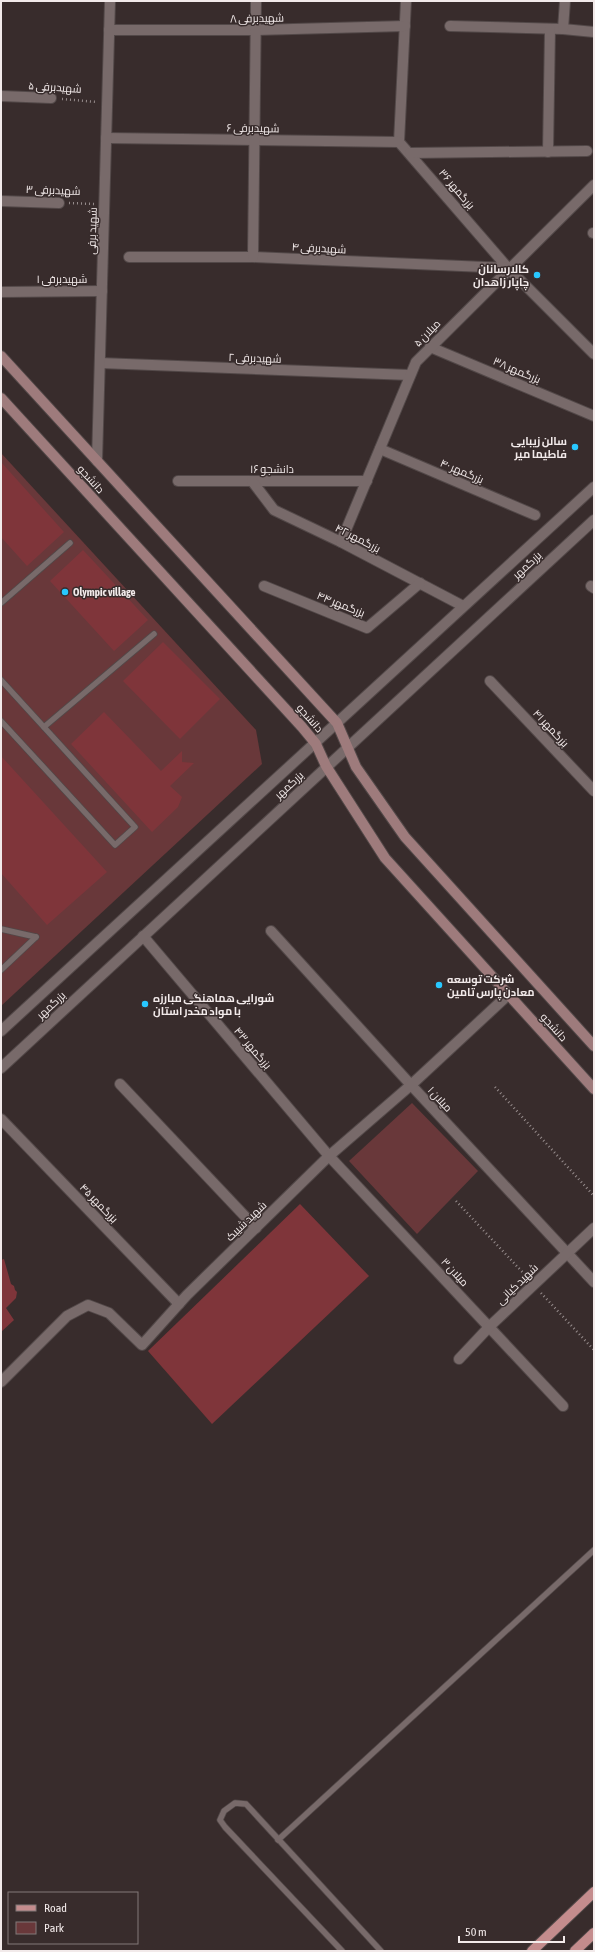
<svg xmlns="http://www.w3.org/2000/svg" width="595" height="1952" viewBox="0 0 595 1952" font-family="'Asap Condensed',Cairo,sans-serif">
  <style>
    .green { fill: #69383a }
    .building { fill: #7f353a }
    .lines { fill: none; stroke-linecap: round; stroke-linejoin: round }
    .service-casing { stroke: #524848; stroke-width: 7 }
    .minor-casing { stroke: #524848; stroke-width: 12 }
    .tertiary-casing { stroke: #524848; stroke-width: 12 }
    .secondary-casing { stroke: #524848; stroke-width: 12 }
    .primary-casing { stroke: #524848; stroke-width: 12 }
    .path { stroke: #978d8d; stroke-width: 2.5; stroke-dasharray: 1 3; stroke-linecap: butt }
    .service { stroke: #786a6a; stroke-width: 5.5 }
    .minor { stroke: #786a6a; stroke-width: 10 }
    .tertiary { stroke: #786a6a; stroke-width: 10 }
    .secondary { stroke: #9e7b7c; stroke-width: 10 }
    .primary { stroke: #c48c8d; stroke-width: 10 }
    .poi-dot { fill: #28c8ff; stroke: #382c2c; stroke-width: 1.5 }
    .labels { text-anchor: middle; stroke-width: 3; stroke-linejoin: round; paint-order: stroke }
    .street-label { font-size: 11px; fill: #f2eaea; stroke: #382c2c }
    .poi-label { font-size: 11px; font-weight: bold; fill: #f2eaea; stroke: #382c2c; text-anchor: start }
  </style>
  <rect width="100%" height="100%" fill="#382c2c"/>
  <!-- green -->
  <g class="green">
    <path d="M1,453L256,730L262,764L1,1006Z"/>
    <path d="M412,1103L478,1171L417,1234L349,1161Z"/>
  </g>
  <!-- building -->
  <g class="building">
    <path d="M1,462L64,532L27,566L1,537Z"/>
    <path d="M83,550L148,620L114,651L50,581Z"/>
    <path d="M163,642L220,699L180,739L123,681Z"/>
    <path d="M104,712L161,771L182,751V762L194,763L170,786L182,797L178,807L152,832L71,744Z"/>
    <path d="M1,756L107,872L47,925L1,873Z"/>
    <path d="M300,1204L369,1276L212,1424L148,1351Z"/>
    <path d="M4,1259L11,1284L14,1286L15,1290L17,1292L16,1298L6,1308L14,1320L1,1332V1260Z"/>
  </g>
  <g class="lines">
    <defs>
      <g id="service">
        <path d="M1,603L70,543"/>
        <path d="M1,680L135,827L115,845L1,721"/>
        <path d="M44,727L154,634"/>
        <path d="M1,929L36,937"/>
        <path d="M1,970L36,937"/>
        <path d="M278,1840L594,1550"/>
        <path d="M342,1951L225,1827L220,1820L224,1811L235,1803L246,1804L381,1951"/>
      </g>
      <g id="minor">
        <path d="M406,1L399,142L508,268L594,354"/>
        <path d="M450,26L563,29L594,32"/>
        <path d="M563,29L565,1"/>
        <path d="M109,30H256L405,26"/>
        <path d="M1,96L51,98"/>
        <path d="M106,138L399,142"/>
        <path d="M548,152L550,29"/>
        <path d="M410,153L587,151"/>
        <path d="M1,201L59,203"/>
        <path d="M593,233H594"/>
        <path d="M129,257H253L508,268"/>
        <path d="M253,257L256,1"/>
        <path d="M1,292L102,291"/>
        <path d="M430,347L594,416"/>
        <path d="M100,363L410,375"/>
        <path d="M380,449L535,515"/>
        <path d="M178,481H367"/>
        <path d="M252,481L274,510L341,542L463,606"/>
        <path d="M341,542L416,362L594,185"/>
        <path d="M264,586L367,628L420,583"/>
        <path d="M591,586L594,588"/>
        <path d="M490,681L594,791"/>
        <path d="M271,931L411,1085L594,1282"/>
        <path d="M143,936L329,1156L563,1406"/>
        <path d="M120,1084L256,1228"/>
        <path d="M1,1119L179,1304"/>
        <path d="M459,1359L490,1326L594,1228"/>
        <path d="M1,1382L67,1316L88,1305L109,1313L142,1345L187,1295L329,1156L411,1085L508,995"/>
      </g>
      <g id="tertiary">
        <path d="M97,461L110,1"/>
        <path d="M1,1031L594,487"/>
        <path d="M1,1068L594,520"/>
      </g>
      <g id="secondary">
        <path d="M1,356L337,723L356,767L405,837L594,1046"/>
        <path d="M1,398L302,727L316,744L326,766L385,858L594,1089"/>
      </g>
      <g id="primary">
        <path d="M532,1951L594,1892"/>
        <path d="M575,1951L594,1933"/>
      </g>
    </defs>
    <!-- service casing -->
    <use href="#service" class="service-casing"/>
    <!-- minor casing -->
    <use href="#minor" class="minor-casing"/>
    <!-- tertiary casing -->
    <use href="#tertiary" class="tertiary-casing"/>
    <!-- secondary casing -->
    <use href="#secondary" class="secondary-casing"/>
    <!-- primary casing -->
    <use href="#primary" class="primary-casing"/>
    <!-- path -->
    <g class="path">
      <path d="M62,99L97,102"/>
      <path d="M69,203L94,204"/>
      <path d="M495,1087L594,1196"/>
      <path d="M456,1201L527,1277"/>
      <path d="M541,1293L594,1350"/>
    </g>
    <!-- service -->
    <use href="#service" class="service"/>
    <!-- minor -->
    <use href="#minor" class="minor"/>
    <!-- tertiary -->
    <use href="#tertiary" class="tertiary"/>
    <!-- secondary -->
    <use href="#secondary" class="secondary"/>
    <!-- primary -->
    <use href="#primary" class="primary"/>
  </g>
  <!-- markers -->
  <g class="poi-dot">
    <circle cx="537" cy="275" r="4"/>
    <circle cx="575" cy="447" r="4"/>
    <circle cx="65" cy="592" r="4"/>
    <circle cx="439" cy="985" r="4"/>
    <circle cx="145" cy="1004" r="4"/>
  </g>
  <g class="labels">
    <!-- street labels -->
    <g class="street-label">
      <text transform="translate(257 18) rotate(-1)" y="4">شهیدبرفی ۸</text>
      <text transform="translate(55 87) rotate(4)" y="4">شهیدبرفی ۵</text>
      <text transform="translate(253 128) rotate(1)" y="4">شهیدبرفی ۶</text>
      <text transform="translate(457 189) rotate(50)" y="4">بزرگمهر ۳۶</text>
      <text transform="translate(53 190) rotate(2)" y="4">شهیدبرفی ۳</text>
      <text transform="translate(92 231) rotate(-88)" y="4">شهید برفی</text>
      <text transform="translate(319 248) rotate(3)" y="4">شهیدبرفی ۴</text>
      <text x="62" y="283">شهیدبرفی ۱</text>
      <text transform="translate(427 333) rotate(-46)" y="4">میلان ۵</text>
      <text transform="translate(255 358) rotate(2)" y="4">شهیدبرفی ۲</text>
      <text transform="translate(517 370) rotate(23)" y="4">بزرگمهر ۳۸</text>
      <text x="272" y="473">دانشجو ۱۶</text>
      <text transform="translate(462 471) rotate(23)" y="4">بزرگمهر ۴۰</text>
      <text transform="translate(91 479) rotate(48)" y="4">دانشجو</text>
      <text transform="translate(358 538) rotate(27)" y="4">بزرگمهر ۴۲</text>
      <text transform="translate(527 565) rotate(-43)" y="4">بزرگمهر</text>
      <text transform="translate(341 604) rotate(22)" y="4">بزرگمهر ۴۴</text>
      <text transform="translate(310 718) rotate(49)" y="4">دانشجو</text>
      <text transform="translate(551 728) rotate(47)" y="4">بزرگمهر ۴۱</text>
      <text transform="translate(289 785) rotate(-43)" y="4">بزرگمهر</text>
      <text transform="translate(51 1005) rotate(-43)" y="4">بزرگمهر</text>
      <text transform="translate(554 1027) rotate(48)" y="4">دانشجو</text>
      <text transform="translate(253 1048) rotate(50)" y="4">بزرگمهر ۴۳</text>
      <text transform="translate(440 1099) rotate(47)" y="4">میلان ۱</text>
      <text transform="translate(99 1203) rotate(46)" y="4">بزرگمهر ۴۵</text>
      <text transform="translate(246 1221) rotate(-44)" y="4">شهید شیبک</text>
      <text transform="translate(455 1272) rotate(47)" y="4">میلان ۳</text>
      <text transform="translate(517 1284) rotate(-44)" y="4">شهید کیانی</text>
    </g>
    <!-- poi labels -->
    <g class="poi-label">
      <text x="529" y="273" text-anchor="end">کالارسانان<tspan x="529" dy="13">چاپار زاهدان</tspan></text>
      <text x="567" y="445" text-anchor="end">سالن زیبایی<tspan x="567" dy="13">فاطیما میر</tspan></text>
      <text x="73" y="596">Olympic village</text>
      <text x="447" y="983">شرکت توسعه<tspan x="447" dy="13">معادن پارس تامین</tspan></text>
      <text x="153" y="1002">شورایی هماهنگی مبارزه<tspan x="153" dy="13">با مواد مخدر استان</tspan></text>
    </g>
  </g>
  <!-- border -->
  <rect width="595" height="1952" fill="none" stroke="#f2eaea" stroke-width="4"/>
  <!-- legend -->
  <rect x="8" y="1892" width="130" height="52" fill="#382c2c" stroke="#827878"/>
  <rect x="16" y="1905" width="20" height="6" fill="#c48c8d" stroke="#827878"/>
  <text x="44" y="1912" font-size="12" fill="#f2eaea">Road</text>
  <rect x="16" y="1922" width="20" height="12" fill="#69383a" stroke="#827878"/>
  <text x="44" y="1932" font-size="12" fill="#f2eaea">Park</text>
  <!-- scale -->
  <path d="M459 1936v6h105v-6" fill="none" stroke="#f2eaea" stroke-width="2"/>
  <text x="465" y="1936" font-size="12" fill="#f2eaea" stroke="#382c2c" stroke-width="3" paint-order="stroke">50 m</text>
</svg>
